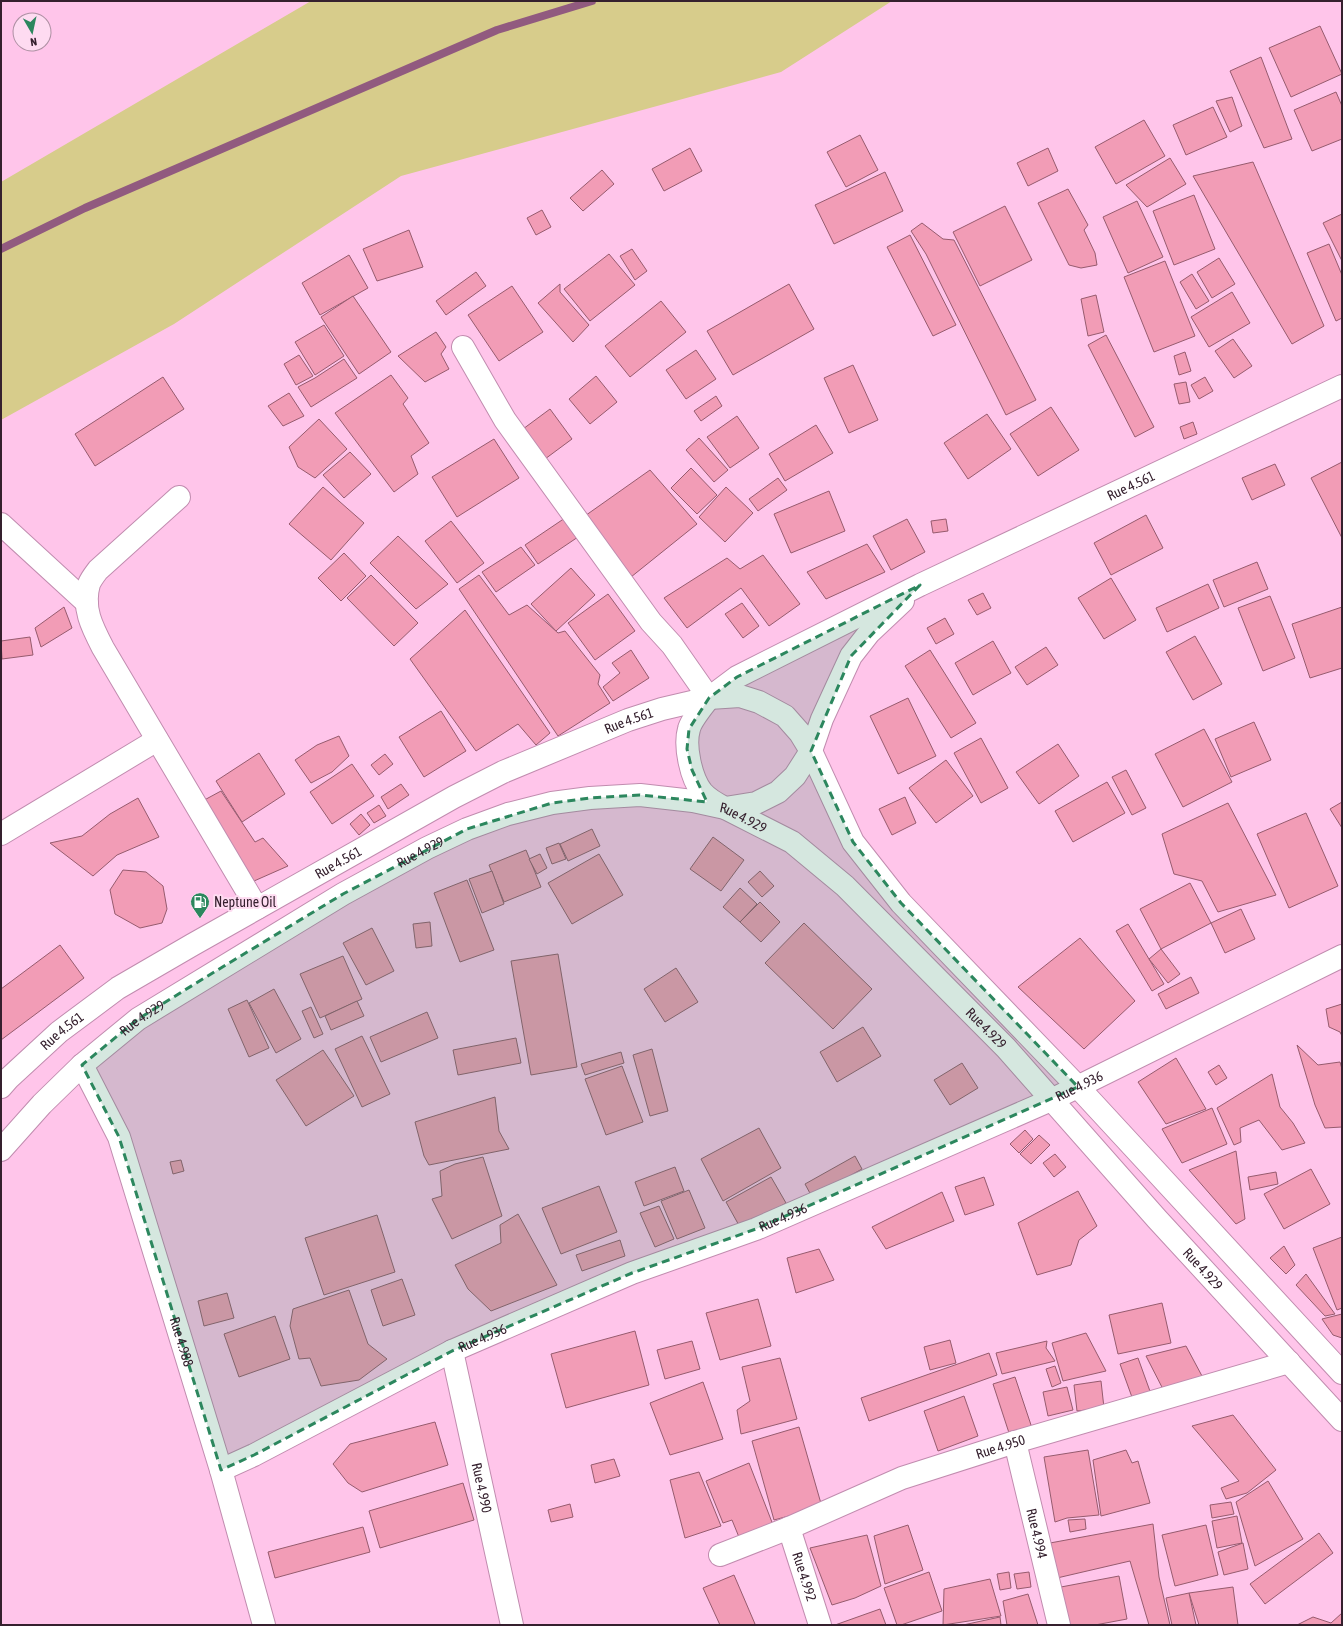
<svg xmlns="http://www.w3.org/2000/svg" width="1343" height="1626" viewBox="0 0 1343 1626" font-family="'Asap Condensed',sans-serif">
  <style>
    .green { fill: #d7cc8b }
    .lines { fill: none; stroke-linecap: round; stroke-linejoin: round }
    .stream { stroke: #915a7f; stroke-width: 8 }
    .building { fill: #f29cb6; stroke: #965b6e }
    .minor-casing { stroke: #c18caf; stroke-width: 24 }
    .secondary-casing { stroke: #c18caf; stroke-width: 24 }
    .primary-casing { stroke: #c18caf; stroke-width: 24 }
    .minor { stroke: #fff; stroke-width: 22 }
    .secondary { stroke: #fff; stroke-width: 22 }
    .primary { stroke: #fff; stroke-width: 22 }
    .marked { fill: #2c875e; fill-opacity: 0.2; stroke: #2c875e; stroke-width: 3; stroke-dasharray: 8 5; stroke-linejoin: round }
    .labels { text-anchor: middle; stroke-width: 4; stroke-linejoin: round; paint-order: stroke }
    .street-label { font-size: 14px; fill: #35202e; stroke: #fedbf1 }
    .poi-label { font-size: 14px; fill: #35202e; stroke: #fedbf1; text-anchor: start }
  </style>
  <rect width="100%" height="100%" fill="#ffc5ea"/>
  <!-- green -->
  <path class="green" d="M311,1H892L781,72L401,176L174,324L1,420V182Z"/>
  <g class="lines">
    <!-- stream -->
    <path class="stream" d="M1,249L85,208L497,30L592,1"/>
  </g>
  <!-- building -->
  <g class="building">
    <path d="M1320,26L1342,74L1291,97L1269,48Z"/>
    <path d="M1261,57L1292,139L1264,148L1230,71Z"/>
    <path d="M1336,92L1342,106V139L1312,151L1294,110Z"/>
    <path d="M1232,97L1242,126L1230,132L1216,101Z"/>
    <path d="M1213,107L1227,137L1186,155L1173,125Z"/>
    <path d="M1144,120L1165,156L1116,184L1095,147Z"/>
    <path d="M860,135L878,170L846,187L827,152Z"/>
    <path d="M690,148L702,171L664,191L652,169Z"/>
    <path d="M1048,148L1058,171L1028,186L1017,163Z"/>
    <path d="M1170,158L1186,184L1147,207L1126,185Z"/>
    <path d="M1253,162L1324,326L1292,344L1193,176Z"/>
    <path d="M602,170L614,184L583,211L570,198Z"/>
    <path d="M885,172L903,211L834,244L815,205Z"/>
    <path d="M1068,189L1088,225L1084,230L1095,253L1097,265L1081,268L1069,265L1038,203Z"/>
    <path d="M1194,195L1215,249L1174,265L1153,211Z"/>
    <path d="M1137,201L1163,257L1128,273L1103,217Z"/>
    <path d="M1005,206L1032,260L980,286L953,232Z"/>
    <path d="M542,210L551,227L536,235L527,218Z"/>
    <path d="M1342,214V261L1323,223Z"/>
    <path d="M922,223L943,239L954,240L1036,400L1006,415L926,254L911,231Z"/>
    <path d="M409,230L423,267L377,281L363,249Z"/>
    <path d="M910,235L956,325L933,336L887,247Z"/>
    <path d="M1329,244L1342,275V318L1336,321L1307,253Z"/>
    <path d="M632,249L647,271L635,280L620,256Z"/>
    <path d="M609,254L635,285L590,321L564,289Z"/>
    <path d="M349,255L368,288L320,315L302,283Z"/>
    <path d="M1219,258L1235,284L1212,298L1197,272Z"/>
    <path d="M1165,261L1195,336L1154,352L1124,277Z"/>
    <path d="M476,272L486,286L446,315L436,301Z"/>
    <path d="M1192,274L1209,301L1196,309L1180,282Z"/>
    <path d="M560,284V292L589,325L573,342L538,303Z"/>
    <path d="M789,284L814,329L733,375L707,331Z"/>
    <path d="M512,286L543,332L499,361L468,315Z"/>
    <path d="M1232,292L1250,323L1209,347L1191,317Z"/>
    <path d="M1096,295L1104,332L1088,336L1081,299Z"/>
    <path d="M353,296L391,352L359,374L321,317Z"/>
    <path d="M661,301L686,332L630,377L605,346Z"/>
    <path d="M324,325L344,356L315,375L295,342Z"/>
    <path d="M436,332L446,347L441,354L449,369L425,382L398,356Z"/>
    <path d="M1106,335L1154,427L1135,437L1088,345Z"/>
    <path d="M1233,339L1252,366L1234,378L1215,351Z"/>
    <path d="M696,350L716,379L686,399L666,370Z"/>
    <path d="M1185,352L1191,371L1179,375L1174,356Z"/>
    <path d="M299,355L313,376L296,385L284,364Z"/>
    <path d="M344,359L357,378L311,407L298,387L315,378Z"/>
    <path d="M853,365L878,420L849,433L824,378Z"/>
    <path d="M391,375L408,398L403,404L429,443L411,456L418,474L394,492L335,413Z"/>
    <path d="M596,376L617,402L590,424L569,399Z"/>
    <path d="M163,377L184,409L95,466L75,434Z"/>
    <path d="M1205,377L1213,391L1199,399L1191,385Z"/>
    <path d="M1186,382L1190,402L1179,404L1174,384Z"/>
    <path d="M289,393L304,416L283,426L268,406Z"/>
    <path d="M716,396L722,406L701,421L694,411Z"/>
    <path d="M1051,407L1079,450L1038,476L1010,434Z"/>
    <path d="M550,409L572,439L545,459L523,429Z"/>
    <path d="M987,414L1011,449L968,479L944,443Z"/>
    <path d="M737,416L759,448L730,468L707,437Z"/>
    <path d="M319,419L347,449L315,478L298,467L289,447Z"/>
    <path d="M1193,422L1197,434L1184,439L1180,427Z"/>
    <path d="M816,425L833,453L785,481L769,454Z"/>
    <path d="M699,438L728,470L714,482L686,450Z"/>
    <path d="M494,439L519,478L457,517L432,477Z"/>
    <path d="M350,452L371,474L344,498L323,475Z"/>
    <path d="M1342,462V538L1311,478Z"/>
    <path d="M1275,464L1285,485L1252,500L1242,478Z"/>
    <path d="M691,468L717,495L697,514L671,488Z"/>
    <path d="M650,470L697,524L631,577L582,518Z"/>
    <path d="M778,478L787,490L758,511L749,499Z"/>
    <path d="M323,487L364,523L331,560L289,524Z"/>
    <path d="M726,487L753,513L725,542L699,517Z"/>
    <path d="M829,491L845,531L791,553L774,514Z"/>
    <path d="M1146,515L1163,548L1111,575L1094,543Z"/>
    <path d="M565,518L578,537L538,564L525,545Z"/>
    <path d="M907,519L925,552L891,570L873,536Z"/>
    <path d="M946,519L948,531L933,533L931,521Z"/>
    <path d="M451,521L484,563L457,583L425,541Z"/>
    <path d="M398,536L448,584L416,609L370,563Z"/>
    <path d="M867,544L885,572L826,599L807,572Z"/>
    <path d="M521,547L535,565L496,592L482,572Z"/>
    <path d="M344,553L366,576L341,601L318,578Z"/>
    <path d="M763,555L800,604L769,626L741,588L687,628L664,598L727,558L740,569Z"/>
    <path d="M1257,562L1268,589L1224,607L1213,580Z"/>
    <path d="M571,568L595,595L556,631L531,604Z"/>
    <path d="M371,575L418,623L394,646L347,598Z"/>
    <path d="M479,575L509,615L527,605L558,633L565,631L600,675L598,684L610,703L558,736L459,589Z"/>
    <path d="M1111,578L1136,620L1104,639L1078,598Z"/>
    <path d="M1208,584L1219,608L1167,632L1156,608Z"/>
    <path d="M983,593L991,608L977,615L968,600Z"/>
    <path d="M608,594L635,631L595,660L568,623Z"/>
    <path d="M1270,596L1295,658L1263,671L1238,608Z"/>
    <path d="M742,603L759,626L743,638L725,614Z"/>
    <path d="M64,607L72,628L41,647L35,628Z"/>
    <path d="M1342,607V668L1310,678L1292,624Z"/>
    <path d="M465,610L550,733L536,745L518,724L476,751L410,659Z"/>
    <path d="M945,618L954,634L936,644L927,628Z"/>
    <path d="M1195,636L1222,684L1193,700L1166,652Z"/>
    <path d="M30,637L33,655L2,659L1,641Z"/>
    <path d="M993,641L1011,673L973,695L955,663Z"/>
    <path d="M1046,647L1058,665L1027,685L1015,667Z"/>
    <path d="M631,650L649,678L613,701L603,687L620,673L612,663Z"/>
    <path d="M930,650L976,723L951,738L905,666Z"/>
    <path d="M908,698L936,756L898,774L870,716Z"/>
    <path d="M441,711L466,751L424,777L399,737Z"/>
    <path d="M1254,722L1271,760L1231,777L1215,739Z"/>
    <path d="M1204,729L1232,782L1183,807L1155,754Z"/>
    <path d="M339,736L349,756L332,772L311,783L295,760L317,745Z"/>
    <path d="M981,738L1008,788L981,803L954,753Z"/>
    <path d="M1058,744L1079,776L1039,804L1016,772Z"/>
    <path d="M259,753L285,794L242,822L216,781Z"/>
    <path d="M385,754L393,764L379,775L371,765Z"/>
    <path d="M946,760L973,796L936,823L909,788Z"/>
    <path d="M352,764L374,796L332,824L310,792Z"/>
    <path d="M1126,770L1146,808L1132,815L1112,777Z"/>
    <path d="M1107,782L1125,813L1073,842L1055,811Z"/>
    <path d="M401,784L409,795L388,809L381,797Z"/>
    <path d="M221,791L255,842L263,838L288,866L245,885L197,804Z"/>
    <path d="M905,797L916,823L892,835L879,809Z"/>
    <path d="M138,798L159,837L117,855L93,876L50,843L82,836L110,814Z"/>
    <path d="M1342,802V828L1330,809Z"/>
    <path d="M1228,803L1276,895L1218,912L1202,881L1174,874L1162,834Z"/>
    <path d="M379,805L386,816L374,823L367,813Z"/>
    <path d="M1306,813L1338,886L1289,908L1257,834Z"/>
    <path d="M361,814L370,825L359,835L350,824Z"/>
    <path d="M592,829L600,846L568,861L560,844Z"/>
    <path d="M713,837L744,860L721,891L690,869Z"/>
    <path d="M559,843L566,859L552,864L546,848Z"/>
    <path d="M526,850L541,887L504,902L489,865Z"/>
    <path d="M540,854L547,868L537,874L529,859Z"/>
    <path d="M599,854L623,895L572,924L548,883Z"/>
    <path d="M123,870L146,872L163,886L167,909L162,923L140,928L115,914L110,890Z"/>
    <path d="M492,871L504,904L482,913L469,879Z"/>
    <path d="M760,871L774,886L762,897L748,882Z"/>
    <path d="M467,880L494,950L460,962L434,893Z"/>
    <path d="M1190,883L1211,923L1161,949L1140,909Z"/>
    <path d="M740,888L757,904L740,922L723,907Z"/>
    <path d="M760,902L780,922L761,942L740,922Z"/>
    <path d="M1241,909L1255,939L1225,953L1211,923Z"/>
    <path d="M430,922L432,946L416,948L413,924Z"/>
    <path d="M804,923L872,989L833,1029L765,963Z"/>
    <path d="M1128,924L1164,984L1152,991L1116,931Z"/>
    <path d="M372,928L394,971L366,985L343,943Z"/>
    <path d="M1080,938L1135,1001L1084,1049L1018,987Z"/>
    <path d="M60,945L84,978L1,1040V989Z"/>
    <path d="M1161,949L1180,974L1168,983L1149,959Z"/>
    <path d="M558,954L577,1067L531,1075L511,961Z"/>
    <path d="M343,956L362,999L320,1018L300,974Z"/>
    <path d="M676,968L698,1002L665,1022L644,989Z"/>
    <path d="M1191,977L1199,993L1166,1009L1158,994Z"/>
    <path d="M274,989L301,1039L276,1053L249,1003Z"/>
    <path d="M247,1000L269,1048L249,1057L228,1009Z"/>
    <path d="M357,1001L364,1016L331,1030L325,1016Z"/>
    <path d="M1342,1004V1036L1340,1032L1329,1027L1326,1009Z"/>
    <path d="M311,1007L323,1034L314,1038L302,1011Z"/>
    <path d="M427,1012L438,1038L381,1062L370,1037Z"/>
    <path d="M863,1027L881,1056L837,1082L820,1052Z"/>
    <path d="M362,1036L390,1094L362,1107L335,1049Z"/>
    <path d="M516,1038L521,1063L458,1075L453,1050Z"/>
    <path d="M1297,1045L1318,1065L1340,1062L1342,1069V1127L1325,1128L1315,1105Z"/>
    <path d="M652,1049L668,1111L650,1116L633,1055Z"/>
    <path d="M323,1050L354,1096L306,1126L276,1080Z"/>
    <path d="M621,1052L624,1063L585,1075L581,1064Z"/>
    <path d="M1176,1058L1206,1109L1166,1124L1138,1082Z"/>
    <path d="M962,1063L978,1088L950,1105L934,1080Z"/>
    <path d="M1219,1065L1227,1078L1216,1085L1208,1072Z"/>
    <path d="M622,1066L643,1122L606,1135L585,1079Z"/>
    <path d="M1272,1074L1280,1107L1293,1123L1305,1143L1282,1150L1259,1120L1240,1128L1241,1142L1234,1145L1217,1108Z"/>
    <path d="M495,1097L499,1131L509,1149L429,1165L424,1156L415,1122Z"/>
    <path d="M1212,1108L1227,1144L1182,1163L1162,1129Z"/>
    <path d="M759,1128L781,1168L723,1201L701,1159Z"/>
    <path d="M1025,1130L1033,1139L1019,1153L1010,1144Z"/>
    <path d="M1039,1135L1050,1145L1031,1164L1020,1154Z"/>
    <path d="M1236,1151L1245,1219L1236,1224L1189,1170Z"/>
    <path d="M1055,1154L1066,1167L1054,1177L1043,1163Z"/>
    <path d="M855,1156L862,1169L812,1197L805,1184Z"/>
    <path d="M483,1157L502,1216L452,1239L432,1199L442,1196L440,1171L455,1164Z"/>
    <path d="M181,1160L184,1171L173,1174L170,1162Z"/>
    <path d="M675,1167L684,1191L644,1206L635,1182Z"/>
    <path d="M1311,1169L1330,1204L1284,1229L1264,1194Z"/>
    <path d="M1276,1172L1278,1184L1250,1190L1248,1177Z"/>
    <path d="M771,1177L786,1203L741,1229L726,1202Z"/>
    <path d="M984,1177L994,1205L965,1215L955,1187Z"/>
    <path d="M599,1186L617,1232L561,1254L542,1208Z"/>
    <path d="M689,1190L705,1228L677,1239L661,1201Z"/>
    <path d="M1078,1191L1097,1226L1079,1240L1071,1265L1037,1275L1018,1223Z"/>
    <path d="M942,1192L954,1221L886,1249L872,1227Z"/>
    <path d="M659,1206L674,1239L655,1247L640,1213Z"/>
    <path d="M518,1214L557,1285L491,1311L468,1289L455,1265L501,1243L500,1225Z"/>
    <path d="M377,1215L395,1272L324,1295L305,1238Z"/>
    <path d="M1342,1237V1308L1337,1310L1313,1248Z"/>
    <path d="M620,1240L625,1256L582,1271L576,1255Z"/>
    <path d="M1284,1246L1295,1265L1286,1274L1270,1258Z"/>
    <path d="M819,1249L834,1280L796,1293L787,1258Z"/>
    <path d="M1306,1274L1335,1314L1325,1316L1296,1285Z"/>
    <path d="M402,1279L415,1315L383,1326L371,1290Z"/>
    <path d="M349,1290L368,1344L387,1359L359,1380L321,1386L310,1358L299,1359L290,1326L293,1309Z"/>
    <path d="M227,1293L234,1318L204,1326L198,1301Z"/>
    <path d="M758,1299L771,1346L720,1360L706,1313Z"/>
    <path d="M1162,1303L1171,1343L1118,1354L1109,1315Z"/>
    <path d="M1342,1314V1338L1333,1335L1322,1319Z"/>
    <path d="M275,1316L290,1359L239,1377L224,1334Z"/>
    <path d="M635,1331L649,1385L566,1408L551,1354Z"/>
    <path d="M1086,1333L1106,1371L1063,1381L1052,1343Z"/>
    <path d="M950,1340L956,1363L930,1370L924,1347Z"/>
    <path d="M692,1341L700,1369L665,1379L657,1350Z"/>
    <path d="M1047,1341L1046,1348L1055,1361L1002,1374L996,1353Z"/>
    <path d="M1186,1346L1202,1376L1166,1395L1146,1356Z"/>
    <path d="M989,1353L997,1375L869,1421L861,1398Z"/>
    <path d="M780,1358L797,1419L741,1434L737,1410L750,1401L742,1367Z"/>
    <path d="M1138,1358L1151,1394L1133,1400L1120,1364Z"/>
    <path d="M1055,1366L1061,1383L1052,1387L1046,1369Z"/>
    <path d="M1015,1377L1033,1431L1011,1439L993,1384Z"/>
    <path d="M1101,1381L1104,1408L1077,1411L1074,1385Z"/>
    <path d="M703,1382L723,1439L670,1455L650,1403Z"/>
    <path d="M1067,1387L1073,1410L1048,1416L1043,1392Z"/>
    <path d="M964,1396L978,1436L938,1451L924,1411Z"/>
    <path d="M1233,1415L1276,1470L1247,1493L1226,1499L1221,1488L1239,1481L1192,1426Z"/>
    <path d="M435,1422L448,1465L362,1492L348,1483L333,1464L350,1444Z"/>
    <path d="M799,1427L822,1507L774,1520L752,1441Z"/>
    <path d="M1088,1450L1099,1515L1067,1518L1055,1522L1044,1457Z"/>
    <path d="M1126,1450L1132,1463L1138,1461L1150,1503L1101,1516L1093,1460Z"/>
    <path d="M614,1459L620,1476L595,1483L591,1465Z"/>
    <path d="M749,1463L775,1530L741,1542L732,1520L723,1523L706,1481Z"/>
    <path d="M699,1472L721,1526L685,1538L670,1480Z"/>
    <path d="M1268,1481L1303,1539L1255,1566L1236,1502Z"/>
    <path d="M463,1483L474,1520L380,1548L369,1511Z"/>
    <path d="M1231,1502L1234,1514L1212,1518L1210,1505Z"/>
    <path d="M570,1504L573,1517L551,1522L548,1510Z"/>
    <path d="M1237,1516L1242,1543L1217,1548L1212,1521Z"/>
    <path d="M1085,1519L1086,1529L1070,1532L1068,1520Z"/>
    <path d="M1153,1524L1159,1577L1170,1625H1149L1130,1561L1057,1578L1050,1543Z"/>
    <path d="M908,1525L923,1570L885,1584L874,1536Z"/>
    <path d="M1206,1525L1218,1575L1175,1586L1162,1535Z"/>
    <path d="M363,1527L370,1552L275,1578L268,1552Z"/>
    <path d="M1319,1533L1333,1553L1265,1604L1250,1584Z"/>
    <path d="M867,1535L881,1586L855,1598L832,1605L810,1548Z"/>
    <path d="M1243,1543L1248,1569L1224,1575L1218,1552Z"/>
    <path d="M929,1572L942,1611L901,1625H897L884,1588Z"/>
    <path d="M1009,1572L1011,1588L1000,1590L997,1574Z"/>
    <path d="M1029,1572L1031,1587L1017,1589L1014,1574Z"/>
    <path d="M734,1575L755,1624L752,1625H720L703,1588Z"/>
    <path d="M1119,1576L1127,1619L1095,1625H1068L1061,1587Z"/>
    <path d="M990,1579L1001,1616L943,1625L944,1589Z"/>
    <path d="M1233,1587L1238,1625H1199L1189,1593Z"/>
    <path d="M1189,1593L1196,1625H1172L1166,1598Z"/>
    <path d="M1028,1594L1038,1625H1007L1003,1601Z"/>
    <path d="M880,1609L886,1625H835Z"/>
    <path d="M1342,1613V1625H1297L1313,1617L1331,1623Z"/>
    <path d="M1000,1617L1001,1625H963Z"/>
  </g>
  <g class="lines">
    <defs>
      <g id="minor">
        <path d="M463,347L505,420L651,622L672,645L709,698"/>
        <path d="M179,497L98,570C95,574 91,579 89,584C82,608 92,627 103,648L257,908"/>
        <path d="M1,524L87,603"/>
        <path d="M1,834L157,740"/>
        <path id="s1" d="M82,1065L119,1137L221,1470L264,1625"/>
        <path id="s2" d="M452,1351L512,1625"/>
        <path id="s3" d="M1015,1442L1059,1625"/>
        <path id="s4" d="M221,1470L254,1455L452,1351L632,1273L756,1229L1051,1100L1342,956"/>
        <path id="s5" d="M789,1528L820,1625"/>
        <path id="s6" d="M720,1555L789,1528L902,1478L1015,1442L1289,1362"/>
      </g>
      <g id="secondary">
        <path id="s7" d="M709,698L737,677L920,585L1342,386"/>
        <path d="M811,751L822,719L851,656L869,633L903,601"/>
      </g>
      <g id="primary">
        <path d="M709,698C703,706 691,720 689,729C684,746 691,778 702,792C708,799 717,804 725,808L756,803L778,792L795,776L811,751"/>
        <path id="s8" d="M1,1087L8,1079L59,1032L118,988L192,945L454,797L503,772L628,720L662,709L709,698L740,696L759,702L785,716L800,733L811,751L853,842L901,903L1078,1087L1342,1373"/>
        <path id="s9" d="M1,1150L42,1104L82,1065L138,1019L343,894L427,848L467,829L508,814L552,803L590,798L640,795L693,801L725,808L792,842L845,886L1006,1048L1157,1219L1342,1420"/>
      </g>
    </defs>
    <!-- minor casing -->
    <use href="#minor" class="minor-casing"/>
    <!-- secondary casing -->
    <use href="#secondary" class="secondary-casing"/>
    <!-- primary casing -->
    <use href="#primary" class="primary-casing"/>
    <!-- minor -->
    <use href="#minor" class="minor"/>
    <!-- secondary -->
    <use href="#secondary" class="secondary"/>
    <!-- primary -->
    <use href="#primary" class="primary"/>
  </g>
  <!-- marked area -->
  <path class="marked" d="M920,585L851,656L811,751L853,842L901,903L1078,1087L756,1229L632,1273L452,1351L254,1455L221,1470L119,1137L82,1065L138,1019L206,977L343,894L467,829L552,803L590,798L640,795L707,802L692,770L687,749L689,729L709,698L737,677Z"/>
  <!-- icons -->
  <defs>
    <symbol id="fuel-pin" viewBox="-11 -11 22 30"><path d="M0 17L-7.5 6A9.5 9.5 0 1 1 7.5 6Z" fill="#2c875e" stroke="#fedbf1"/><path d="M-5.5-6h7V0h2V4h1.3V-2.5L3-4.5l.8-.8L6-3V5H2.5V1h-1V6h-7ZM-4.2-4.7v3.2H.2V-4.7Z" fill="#fff"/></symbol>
  </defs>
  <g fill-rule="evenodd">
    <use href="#fuel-pin" x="189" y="891" width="22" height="30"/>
  </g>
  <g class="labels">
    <!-- street labels -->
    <g class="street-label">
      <text dy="5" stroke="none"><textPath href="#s7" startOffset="473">Rue 4.561</textPath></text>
      <text dy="5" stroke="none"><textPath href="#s8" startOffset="731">Rue 4.561</textPath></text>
      <text dy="5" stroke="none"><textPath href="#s9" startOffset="854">Rue 4.929</textPath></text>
      <text dy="5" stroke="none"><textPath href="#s9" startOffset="518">Rue 4.929</textPath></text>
      <text dy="5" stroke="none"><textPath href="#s8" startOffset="407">Rue 4.561</textPath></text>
      <text dy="5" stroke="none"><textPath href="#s9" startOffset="194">Rue 4.929</textPath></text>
      <text dy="5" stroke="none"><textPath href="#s9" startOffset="1178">Rue 4.929</textPath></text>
      <text dy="5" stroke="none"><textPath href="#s8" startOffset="83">Rue 4.561</textPath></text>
      <text dy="5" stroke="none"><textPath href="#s4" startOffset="941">Rue 4.936</textPath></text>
      <text dy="5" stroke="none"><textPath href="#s4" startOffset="617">Rue 4.936</textPath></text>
      <text dy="5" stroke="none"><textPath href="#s9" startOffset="1502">Rue 4.929</textPath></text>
      <text dy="5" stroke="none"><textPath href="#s4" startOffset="293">Rue 4.936</textPath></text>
      <text dy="5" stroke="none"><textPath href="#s1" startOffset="295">Rue 4.988</textPath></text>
      <text dy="5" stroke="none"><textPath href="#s6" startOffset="301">Rue 4.950</textPath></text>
      <text dy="5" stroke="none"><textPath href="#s2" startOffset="140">Rue 4.990</textPath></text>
      <text dy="5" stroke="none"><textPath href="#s3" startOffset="94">Rue 4.994</textPath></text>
      <text dy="5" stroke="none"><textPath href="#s5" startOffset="51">Rue 4.992</textPath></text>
    </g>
    <!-- poi labels -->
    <g class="poi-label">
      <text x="214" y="907">Neptune Oil</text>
    </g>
  </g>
  <!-- border -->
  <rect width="1343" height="1626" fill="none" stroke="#35202e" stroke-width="4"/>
  <!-- north arrow -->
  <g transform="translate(32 32) rotate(171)"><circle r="19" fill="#fedbf1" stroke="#ae90a3"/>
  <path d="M0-3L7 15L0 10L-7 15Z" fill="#2c875e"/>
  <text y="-6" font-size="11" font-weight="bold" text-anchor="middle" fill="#35202e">N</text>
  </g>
</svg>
